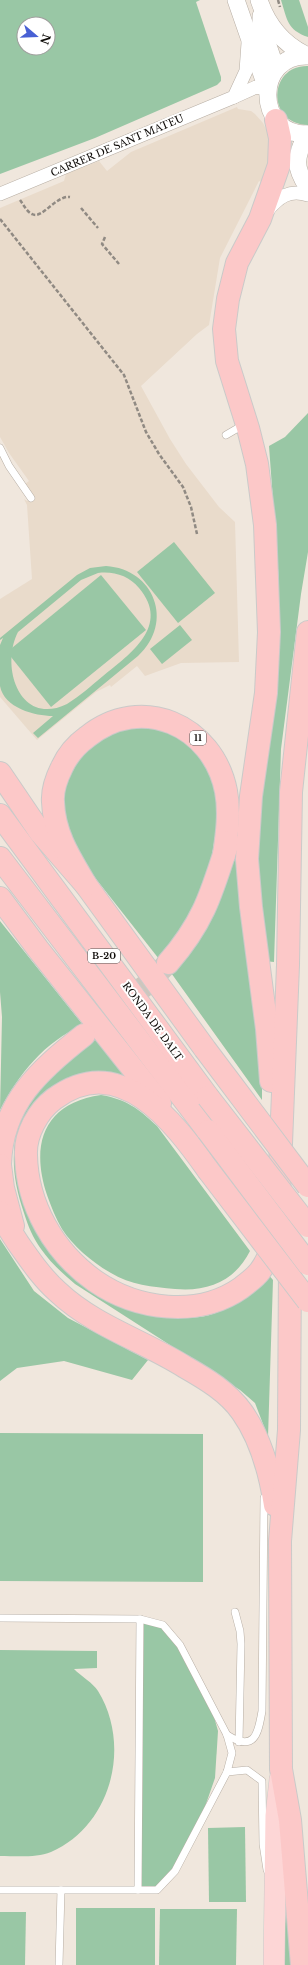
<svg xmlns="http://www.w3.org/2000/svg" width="308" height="1965" viewBox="0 0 308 1965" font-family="'Libre Baskerville',serif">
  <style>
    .built { fill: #e9dbcb }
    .green { fill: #99c7a5; fill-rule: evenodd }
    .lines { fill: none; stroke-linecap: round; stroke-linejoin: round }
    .trunk-tunnel { stroke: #cec6bd; stroke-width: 22; stroke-dasharray: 22 11; stroke-linecap: butt }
    .service-casing { stroke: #b7aea4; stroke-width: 8 }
    .minor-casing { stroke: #b7aea4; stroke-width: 14 }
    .tertiary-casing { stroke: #b7aea4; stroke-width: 18 }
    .primary-casing { stroke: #cacac9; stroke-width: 22 }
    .trunk-casing { stroke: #cacac9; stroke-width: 24 }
    .path { stroke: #908a83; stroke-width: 2.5; stroke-dasharray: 4 2; stroke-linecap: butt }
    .service { stroke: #fff; stroke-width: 7 }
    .minor { stroke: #fff; stroke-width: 13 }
    .tertiary { stroke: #fff; stroke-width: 17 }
    .primary { stroke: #fdd6d6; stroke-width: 21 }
    .trunk { stroke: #fcc8c8; stroke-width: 22 }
    .trunk-bridge-casing { stroke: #cacac9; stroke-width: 24; stroke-linecap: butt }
    .trunk-bridge { stroke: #fcc8c8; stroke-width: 22 }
    .labels { text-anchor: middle; stroke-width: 4; stroke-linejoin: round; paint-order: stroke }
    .shield { fill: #fff; stroke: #575553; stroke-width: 1 }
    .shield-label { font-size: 9px; font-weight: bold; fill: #0f0c09 }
    .street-label { font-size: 10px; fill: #0f0c09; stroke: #fff }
  </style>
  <rect width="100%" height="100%" fill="#f0e7dd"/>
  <!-- built -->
  <path class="built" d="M237,107L238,109L251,111L255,114L263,123L268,133L271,155L264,183L259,181L220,258L209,325L197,334L141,386L170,439L186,464L219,507L235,522L239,662L181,663L145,676L137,666L111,687L110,685L96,692L37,740L0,697V599L32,579L27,505L24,499L27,501L34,496L25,484L29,481L9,453L0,437V208L64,181L66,174L99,161L107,171L131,152Z"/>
  <!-- green -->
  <g class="green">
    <path d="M0,0H200L196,2L221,77V81L217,85L95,138L0,174ZM24,24H48V48H24Z"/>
    <path d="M281,0H299L308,27V37C287,30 287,19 281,0Z"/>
    <path d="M308,66V125C266,124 268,65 308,66Z"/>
    <path d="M308,413V552L301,594L281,749L274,962L264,961L254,873L277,639L279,582L269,446L285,437Z"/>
    <path d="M174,542L215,593L178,623L137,572Z"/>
    <path d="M106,566C154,569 175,622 138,656L38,738L33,733L53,716C35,716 4,708 0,686C0,673 0,658 0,645L3,638L0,640V638L77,575L90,568ZM98,573C114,571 129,576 139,588C171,626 130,654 103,676C92,685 80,696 67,704C20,727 0,667 18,632L81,580Z"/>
    <path d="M101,575L146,630L51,707L7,652Z"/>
    <path d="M180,625L192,640L162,664L150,649Z"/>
    <path d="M153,725L182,738L209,768L216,794L217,823L212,855L204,886L193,910L159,959L70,846L62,798L69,766L103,733Z"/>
    <path d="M233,847L238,848L262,1057V1100L169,970L182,963L192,951L219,895Z"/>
    <path d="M0,921L83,1025C44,1042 19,1074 0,1110L2,1017L0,992Z"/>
    <path d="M94,1038L127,1077H71L46,1092L34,1104L33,1224L148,1313C174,1319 206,1322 230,1306C243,1297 255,1284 267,1273L273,1280L268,1437L255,1403L240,1390L75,1284C62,1273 50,1262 41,1249C33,1238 28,1226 24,1213C10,1173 8,1133 33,1097C49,1074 73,1056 94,1038Z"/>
    <path d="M101,1095C126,1099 139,1109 157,1126L250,1251C235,1281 208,1292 175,1289C153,1287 130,1285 111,1273C93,1263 73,1246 62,1229C56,1219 51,1206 47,1195C30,1144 44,1103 101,1095Z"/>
    <path d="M0,1239L34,1291L68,1318L148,1360L132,1380L64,1361L17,1368L0,1381Z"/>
    <path d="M0,1433L203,1434V1582L0,1581Z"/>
    <path d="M140,1619L163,1625L180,1645L209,1699L218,1731L215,1778L200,1821L175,1871L157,1890H138Z"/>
    <path d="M0,1650L97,1651V1668L74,1669C81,1676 93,1683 98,1691C132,1746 111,1826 51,1852C36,1858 16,1856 0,1856Z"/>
    <path d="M245,1827L246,1902H209L208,1828Z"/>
    <path d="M287,1897L296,1965H282Z"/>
    <rect x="76" y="1908" width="79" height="57"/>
    <path d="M160,1909H237L236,1965H159Z"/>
    <path d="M0,1912H26L25,1965H0Z"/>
  </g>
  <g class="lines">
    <!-- trunk-tunnel -->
    <path class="trunk-tunnel" d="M84,1035L146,985L167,964"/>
    <defs>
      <g id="service">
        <path d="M226,435L238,428"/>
        <path d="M0,448L9,466L31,498"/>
        <path d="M235,1612L240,1631L241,1644L239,1742"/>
        <path d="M0,1618L140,1619L163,1625L180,1645L227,1735L232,1753L227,1772L175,1871L157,1890H0"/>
        <path d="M227,1735C254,1752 258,1735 262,1711L264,1498"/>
        <path d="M227,1772L247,1770L262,1781L263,1844L267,1870"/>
        <path d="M138,1890L140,1619"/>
        <path d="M59,1965L61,1890"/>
      </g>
      <g id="minor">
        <path d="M234,97L256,87L267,89"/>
        <path d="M0,194L234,97L246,71L248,43"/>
        <path d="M267,211C279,197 289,189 308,195"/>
      </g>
      <g id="tertiary">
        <path d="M236,0L267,89"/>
        <path d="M259,0C267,24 283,44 306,55"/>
        <path d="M261,16V25L276,69"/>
        <path d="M308,56C254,54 255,136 308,134"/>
        <path d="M306,134C296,158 293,166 308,188"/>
      </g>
      <path id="primary" d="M274,1965L276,1816L280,1779"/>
      <g id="trunk">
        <path d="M0,773L40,832L86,885L205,1049"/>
        <path d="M0,815L208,1097"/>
        <path d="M0,858L208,1131"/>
        <path d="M86,885C70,858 54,834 53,802C52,790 57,777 62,767C68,754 76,745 87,737C141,693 213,725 226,791C230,812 227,834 224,855"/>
        <path d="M0,898L38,949L160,1103"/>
        <path d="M168,963C204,922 212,892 228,842"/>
        <path d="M271,1081L267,1029L251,907L247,859L251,796L266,693L269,632L265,525L257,464L248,428L227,361L224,329L228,299L237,263L260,219L279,165L280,138L276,120"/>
        <path d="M0,1164C2,1103 39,1070 84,1035"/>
        <path d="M0,1165L3,1188L13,1226"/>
        <path d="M208,1170C174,1122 120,1050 54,1099C38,1111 25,1134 26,1155C27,1205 54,1252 95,1281C137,1310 198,1318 241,1288C248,1282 255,1278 260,1271C272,1255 276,1238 278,1220L288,965L291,792L308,632"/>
        <path d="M0,1212C5,1224 11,1232 18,1243C30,1260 42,1278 58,1292C94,1326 144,1341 185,1367C206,1379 228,1392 242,1412C261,1439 270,1472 275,1505"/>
        <path d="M290,1266L289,1430L280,1541L281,1769L290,1820L302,1965"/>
      </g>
    </defs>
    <!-- service casing -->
    <use href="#service" class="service-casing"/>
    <!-- minor casing -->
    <use href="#minor" class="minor-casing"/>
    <!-- tertiary casing -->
    <use href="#tertiary" class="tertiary-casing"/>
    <!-- primary casing -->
    <use href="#primary" class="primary-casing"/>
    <!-- trunk casing -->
    <use href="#trunk" class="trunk-casing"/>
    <!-- path -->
    <g class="path">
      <path d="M278,0L280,7"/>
      <path d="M20,200C23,204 27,212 32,214C42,220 56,195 70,197"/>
      <path d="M81,208L98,228"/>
      <path d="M0,219L124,375L146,432L159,454L183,487L191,507L197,534"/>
      <path d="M105,237L102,244L119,264"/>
    </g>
    <!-- service -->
    <use href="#service" class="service"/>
    <!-- minor -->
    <use href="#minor" class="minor"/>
    <!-- tertiary -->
    <use href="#tertiary" class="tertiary"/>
    <!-- primary -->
    <use href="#primary" class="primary"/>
    <!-- trunk -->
    <use href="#trunk" class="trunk"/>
    <defs>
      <g id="trunk-bridge">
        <path d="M205,1049L308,1186"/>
        <path d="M208,1097L308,1226"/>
        <path d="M208,1131L308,1264"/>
        <path d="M208,1170L308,1301"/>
      </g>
    </defs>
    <!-- trunk-bridge casing -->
    <use href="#trunk-bridge" class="trunk-bridge-casing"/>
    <!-- trunk-bridge -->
    <use href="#trunk-bridge" class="trunk-bridge"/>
  </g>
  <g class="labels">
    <!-- shield labels -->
    <g class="shield">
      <rect x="190" y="731" width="16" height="14" rx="3"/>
      <rect x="88" y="949" width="32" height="14" rx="3"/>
    </g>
    <g class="shield-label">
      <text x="198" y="741">11</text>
      <text x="104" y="959">B-20</text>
    </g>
    <!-- street labels -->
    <g class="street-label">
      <text transform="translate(117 145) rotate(-23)" y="4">CARRER DE SANT MATEU</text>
      <text transform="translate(153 1021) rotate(54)" y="4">RONDA DE DALT</text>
    </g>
  </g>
  <!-- north arrow -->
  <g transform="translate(36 36) rotate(109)"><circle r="19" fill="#ffffff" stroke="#9f9e9d"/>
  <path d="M0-3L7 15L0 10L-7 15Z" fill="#4860d4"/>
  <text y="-6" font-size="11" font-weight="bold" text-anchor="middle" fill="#0f0c09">N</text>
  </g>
</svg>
